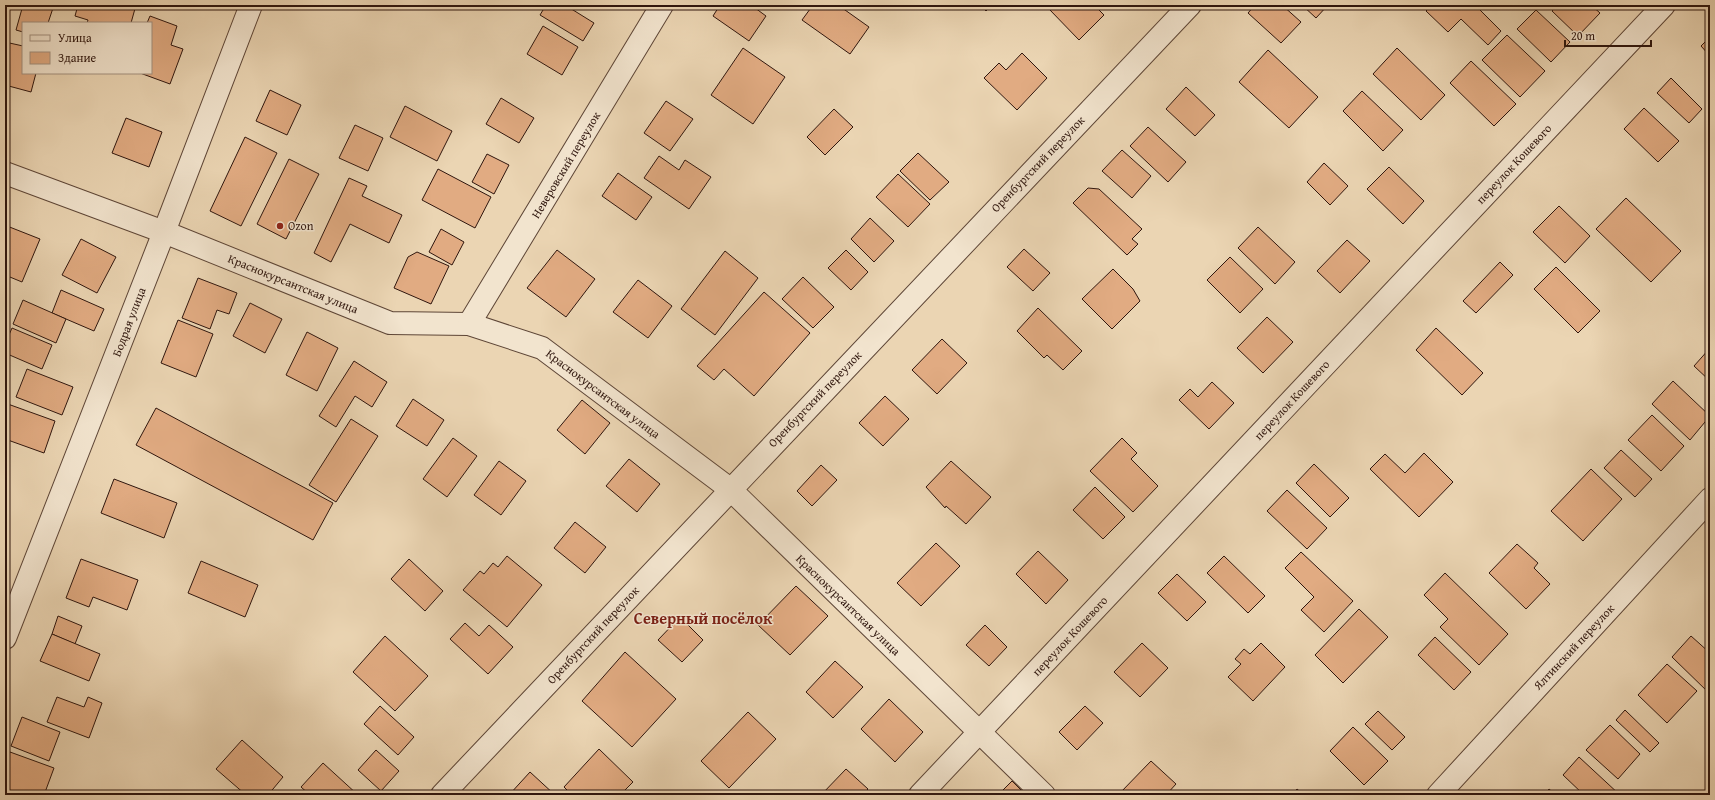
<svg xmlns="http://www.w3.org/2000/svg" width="1715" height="800" viewBox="0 0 1715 800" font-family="'Gentium Book Plus',serif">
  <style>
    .building { fill: #e1ab82; stroke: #2f160e }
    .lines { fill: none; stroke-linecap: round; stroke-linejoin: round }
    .minor-casing { stroke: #5e4637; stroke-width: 24 }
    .minor { stroke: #f2e4ce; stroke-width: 22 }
    .poi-dot { fill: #8f2418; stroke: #f2e4ce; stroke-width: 1.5 }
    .labels { text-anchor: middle; stroke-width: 3; stroke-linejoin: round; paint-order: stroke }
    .street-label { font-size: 12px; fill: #2f160e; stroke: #f2e4ce }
    .poi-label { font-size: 12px; fill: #2f160e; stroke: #f2e4ce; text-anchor: start }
    .district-label { font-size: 16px; font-weight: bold; fill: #7a1f14; stroke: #f2e4ce }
  </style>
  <rect width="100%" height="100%" fill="#ebd5b3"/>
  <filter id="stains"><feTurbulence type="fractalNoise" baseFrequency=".005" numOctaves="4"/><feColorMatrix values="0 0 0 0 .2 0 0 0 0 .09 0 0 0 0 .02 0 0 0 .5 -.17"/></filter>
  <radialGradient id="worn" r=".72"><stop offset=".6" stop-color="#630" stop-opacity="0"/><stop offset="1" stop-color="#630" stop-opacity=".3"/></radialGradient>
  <!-- building -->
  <g class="building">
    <path d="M23,5H54L48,23H23V32L16,30Z"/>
    <path d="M78,5H136L131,23H87L88,20L75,16Z"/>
    <path d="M546,5H565L594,23L583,41L540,15Z"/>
    <path d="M720,5H751L766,16L749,41L713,16Z"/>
    <path d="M813,5H838L869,27L850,54L802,20Z"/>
    <path d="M980,5H992L986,11Z"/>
    <path d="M1054,5H1094L1104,15L1079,40L1049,9Z"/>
    <path d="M1255,5H1282L1301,22L1281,43L1248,13Z"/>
    <path d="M1302,5H1328L1316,18Z"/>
    <path d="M1432,5H1475L1501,31L1488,45L1461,19L1448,32L1426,11Z"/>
    <path d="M1558,5H1591L1600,13L1578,36L1552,11Z"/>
    <path d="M1536,10L1570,42L1551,62L1517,29Z"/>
    <path d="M150,16L177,26L171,45L183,49L170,84L140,73H151V23H147Z"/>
    <path d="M543,26L578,47L562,75L527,54Z"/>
    <path d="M1507,35L1545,71L1520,97L1482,60Z"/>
    <path d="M1710,37V56L1701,46Z"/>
    <path d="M5,42L23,46V73H36L31,92L5,85Z"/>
    <path d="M743,48L785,77L753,124L711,95Z"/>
    <path d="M1397,48L1445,95L1421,120L1373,74Z"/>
    <path d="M1268,50L1318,97L1289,128L1239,82Z"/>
    <path d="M1022,53L1047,78L1017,110L984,78L999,63L1006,70Z"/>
    <path d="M1471,61L1516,104L1494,126L1450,83Z"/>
    <path d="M1671,78L1702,109L1689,123L1657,93Z"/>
    <path d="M1186,87L1215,115L1195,136L1166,109Z"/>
    <path d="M270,90L301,105L287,135L256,121Z"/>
    <path d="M1362,91L1403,130L1383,151L1343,111Z"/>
    <path d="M501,98L534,118L519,143L486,124Z"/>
    <path d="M666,101L693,119L670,151L644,133Z"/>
    <path d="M405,106L452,131L437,161L390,137Z"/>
    <path d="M1644,108L1679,141L1658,162L1624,129Z"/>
    <path d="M834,109L853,127L825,155L807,137Z"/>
    <path d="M126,118L162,132L149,167L112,153Z"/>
    <path d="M355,125L383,138L368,171L339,158Z"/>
    <path d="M1148,127L1186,162L1168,182L1130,146Z"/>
    <path d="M245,137L277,153L241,226L210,211Z"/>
    <path d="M1122,150L1151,176L1132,198L1102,171Z"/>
    <path d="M918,153L949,182L930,200L900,171Z"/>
    <path d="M487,154L509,165L494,194L472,182Z"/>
    <path d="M659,156L679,170L685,160L711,177L689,209L644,178Z"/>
    <path d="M289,159L319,174L286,239L257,224Z"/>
    <path d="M1324,163L1348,186L1330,205L1307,182Z"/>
    <path d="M1389,167L1424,201L1403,224L1367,189Z"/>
    <path d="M438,169L491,197L475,228L422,200Z"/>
    <path d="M618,173L652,197L636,220L602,196Z"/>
    <path d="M898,174L930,204L908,227L876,197Z"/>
    <path d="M349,178L367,186L362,196L402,215L389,243L350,224L331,262L314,253Z"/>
    <path d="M1088,188L1099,189L1142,229L1132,239L1138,244L1127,255L1073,203Z"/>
    <path d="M1626,198L1681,251L1651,282L1596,229Z"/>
    <path d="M1559,206L1590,236L1565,263L1533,232Z"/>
    <path d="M870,218L894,241L874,262L851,239Z"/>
    <path d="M7,226L40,239L22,282L5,275V232Z"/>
    <path d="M1258,227L1295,262L1275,284L1238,248Z"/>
    <path d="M441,229L464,242L452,265L429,252Z"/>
    <path d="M81,239L116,257L97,293L62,275Z"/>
    <path d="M1347,240L1370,261L1340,293L1317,271Z"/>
    <path d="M1024,249L1050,273L1033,291L1007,267Z"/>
    <path d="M557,250L595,279L566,317L527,288Z"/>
    <path d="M846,250L868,272L851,290L828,268Z"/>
    <path d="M725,251L758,278L715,335L681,309Z"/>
    <path d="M417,252L449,266L431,304L394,288L408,257Z"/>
    <path d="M1230,257L1263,289L1240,313L1207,280Z"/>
    <path d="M1500,262L1513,275L1476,313L1463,301Z"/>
    <path d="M1556,267L1600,311L1578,333L1534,289Z"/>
    <path d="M1113,269L1133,289L1140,301L1112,329L1082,299Z"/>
    <path d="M803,277L834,307L813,328L782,299Z"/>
    <path d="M198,278L237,293L229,314L217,310L210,329L182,318Z"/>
    <path d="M638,280L672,306L648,338L613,312Z"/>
    <path d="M61,290L104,309L94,331L52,313Z"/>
    <path d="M764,292L810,333L754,396L724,369L714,380L697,366Z"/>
    <path d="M23,300L66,319L56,343L13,324Z"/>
    <path d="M250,303L282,319L265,353L233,336Z"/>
    <path d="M1038,308L1082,351L1063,370L1047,355L1044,358L1017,331Z"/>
    <path d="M1267,317L1293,342L1263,373L1237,348Z"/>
    <path d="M178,320L213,334L196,377L161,363Z"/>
    <path d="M12,328L52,345L42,369L5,353V344Z"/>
    <path d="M1436,328L1483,373L1462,395L1416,350Z"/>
    <path d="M1710,330V339L1706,335Z"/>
    <path d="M307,332L338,348L317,391L286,375Z"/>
    <path d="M942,339L967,363L937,394L912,370Z"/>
    <path d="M1710,348V381L1694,366Z"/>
    <path d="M354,361L387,382L372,407L355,396L336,427L319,416Z"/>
    <path d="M27,369L73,387L62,415L16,397Z"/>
    <path d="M1673,381L1710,416L1690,440L1652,404Z"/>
    <path d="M1212,382L1234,403L1209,429L1179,400L1190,389L1198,397Z"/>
    <path d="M885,396L909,419L883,446L859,423Z"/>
    <path d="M413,399L444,420L427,446L396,426Z"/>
    <path d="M582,400L610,423L585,454L557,430Z"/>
    <path d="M5,403L55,421L44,453L5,439Z"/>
    <path d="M156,408L333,503L313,540L136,445Z"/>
    <path d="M1652,415L1684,446L1661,471L1628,440Z"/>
    <path d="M351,419L378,436L336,502L309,485Z"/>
    <path d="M453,438L477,456L447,497L423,479Z"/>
    <path d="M1122,438L1137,453L1131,459L1158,486L1133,512L1090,471Z"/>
    <path d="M1621,450L1652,479L1635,497L1604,468Z"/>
    <path d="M1424,453L1453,482L1419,517L1370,469L1385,454L1405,473Z"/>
    <path d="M629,459L660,484L637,512L606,486Z"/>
    <path d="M499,461L526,481L501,515L474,495Z"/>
    <path d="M951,461L991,497L966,524L946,506L945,508L926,487Z"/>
    <path d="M1314,464L1349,498L1330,517L1296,483Z"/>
    <path d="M821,465L837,480L812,506L797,491Z"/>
    <path d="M1591,469L1622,499L1583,541L1551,511Z"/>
    <path d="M114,479L177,503L164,538L101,513Z"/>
    <path d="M1095,487L1125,517L1103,539L1073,510Z"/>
    <path d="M1287,490L1327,528L1307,549L1267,511Z"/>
    <path d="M575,522L606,547L585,573L554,548Z"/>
    <path d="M936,543L960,566L921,606L897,583Z"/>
    <path d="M1517,544L1538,563L1534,568L1550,584L1526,609L1489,573Z"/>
    <path d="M1038,551L1068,580L1046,604L1016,574Z"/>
    <path d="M1301,552L1353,601L1324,632L1301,610L1314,597L1285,568Z"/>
    <path d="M507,556L542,585L507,627L463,590L480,571L484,574L493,563L498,567Z"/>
    <path d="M1224,556L1265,596L1248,613L1207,573Z"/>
    <path d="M81,559L138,580L127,610L93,597L89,607L66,598Z"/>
    <path d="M409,559L443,591L425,611L391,579Z"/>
    <path d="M201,561L258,585L245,617L188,593Z"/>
    <path d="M1445,573L1508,634L1479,665L1440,627L1448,619L1424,595Z"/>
    <path d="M1177,574L1206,602L1187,621L1158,593Z"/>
    <path d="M796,586L828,616L790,655L758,625Z"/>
    <path d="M1359,609L1388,637L1343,683L1315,655Z"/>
    <path d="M58,616L82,626L75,644L52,634Z"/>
    <path d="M680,617L703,640L682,662L658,640Z"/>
    <path d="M1710,617V626L1706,622Z"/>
    <path d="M465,623L479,636L489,625L513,647L488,674L450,639Z"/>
    <path d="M985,625L1007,647L989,666L966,645Z"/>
    <path d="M52,634L100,654L89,681L40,661Z"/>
    <path d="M385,636L428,676L395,711L353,672Z"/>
    <path d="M1691,636L1710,653L1709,693L1672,657Z"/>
    <path d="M1435,637L1471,672L1454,690L1418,655Z"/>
    <path d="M1142,643L1168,668L1140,697L1114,672Z"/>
    <path d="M1261,643L1285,667L1253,701L1228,677L1241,664L1235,659L1244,649L1250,654Z"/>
    <path d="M625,652L676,699L632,747L582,701Z"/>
    <path d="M835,661L863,687L833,718L806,692Z"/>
    <path d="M1667,664L1697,691L1667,723L1638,695Z"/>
    <path d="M57,697L84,707L88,697L102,703L89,738L47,722Z"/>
    <path d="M889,699L923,732L895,762L861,729Z"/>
    <path d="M380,706L414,737L398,755L364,724Z"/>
    <path d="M1085,706L1103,723L1077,750L1059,732Z"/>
    <path d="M1625,710L1659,743L1650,752L1616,720Z"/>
    <path d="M1378,711L1405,737L1392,750L1365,724Z"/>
    <path d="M748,712L776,739L729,788L701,761Z"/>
    <path d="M22,717L60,732L49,761L11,746Z"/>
    <path d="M1610,725L1640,754L1618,779L1586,750Z"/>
    <path d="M1353,727L1388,761L1364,785L1330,751Z"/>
    <path d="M242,740L283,777L268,795H246L216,769Z"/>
    <path d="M599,749L633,782L620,795H572L564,787Z"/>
    <path d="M376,750L399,771L381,791L358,770Z"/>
    <path d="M10,752L54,768L44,795H14L5,792V766Z"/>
    <path d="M1579,757L1620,795H1584L1563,775Z"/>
    <path d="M1151,761L1176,784L1166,795H1122L1120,793Z"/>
    <path d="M323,763L358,795H310L301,787Z"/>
    <path d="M846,769L868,789L862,795H821Z"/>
    <path d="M530,772L555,795H509Z"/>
    <path d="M1012,781L1026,795H998Z"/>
    <path d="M1297,789L1304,795H1292Z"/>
    <path d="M1549,789L1556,795H1544Z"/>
    <path d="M1213,791L1217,795H1208Z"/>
  </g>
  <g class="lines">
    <defs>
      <g id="minor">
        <path d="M5,173L164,232L390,323L469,324L542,348L730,489L1044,795"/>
        <path d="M469,324L662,5"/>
        <path d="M5,638L164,232L251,5"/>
        <path d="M442,795L1190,5"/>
        <path d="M920,795L1664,5"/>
        <path d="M1438,795L1710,499"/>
      </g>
    </defs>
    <!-- minor casing -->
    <use href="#minor" class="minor-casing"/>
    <!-- minor -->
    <use href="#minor" class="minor"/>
  </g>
  <!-- markers -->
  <circle class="poi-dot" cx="280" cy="226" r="4"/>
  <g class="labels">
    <!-- street labels -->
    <g class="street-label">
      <text transform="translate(1038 164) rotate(-46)" y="4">Оренбургский переулок</text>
      <text transform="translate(1514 164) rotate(-47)" y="4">переулок Кошевого</text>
      <text transform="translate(566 165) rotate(-59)" y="4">Неверовский переулок</text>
      <text transform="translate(293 284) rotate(22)" y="4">Краснокурсантская улица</text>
      <text transform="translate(129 322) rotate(-69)" y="4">Бодрая улица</text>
      <text transform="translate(603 394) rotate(37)" y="4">Краснокурсантская улица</text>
      <text transform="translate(815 399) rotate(-46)" y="4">Оренбургский переулок</text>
      <text transform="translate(1292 400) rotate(-47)" y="4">переулок Кошевого</text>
      <text transform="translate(848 605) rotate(44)" y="4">Краснокурсантская улица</text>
      <text transform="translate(593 635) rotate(-47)" y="4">Оренбургский переулок</text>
      <text transform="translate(1070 636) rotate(-47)" y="4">переулок Кошевого</text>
      <text transform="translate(1574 647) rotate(-47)" y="4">Ялтинский переулок</text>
    </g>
    <!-- poi labels -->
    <g class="poi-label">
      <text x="288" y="230">Ozon</text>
    </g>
    <!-- district labels -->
    <g class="district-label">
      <text x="703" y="624">Северный посёлок</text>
    </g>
  </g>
  <!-- margin -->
  <rect width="1715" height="800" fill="none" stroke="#ebd5b3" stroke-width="20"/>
  <rect x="6" y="6" width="1703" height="788" fill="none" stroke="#2f160e" stroke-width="2"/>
  <rect x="10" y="10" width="1695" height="780" fill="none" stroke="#2f160e"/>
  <!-- legend -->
  <rect x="22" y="22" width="130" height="52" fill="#f2e4ce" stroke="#a49281"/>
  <rect x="30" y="35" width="20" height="6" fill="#f2e4ce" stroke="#a49281"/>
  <text x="58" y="42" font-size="12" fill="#2f160e">Улица</text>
  <rect x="30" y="52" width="20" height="12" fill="#e1ab82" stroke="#a49281"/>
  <text x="58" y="62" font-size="12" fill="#2f160e">Здание</text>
  <!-- scale -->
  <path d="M1565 40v6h86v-6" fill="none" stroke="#2f160e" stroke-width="2"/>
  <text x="1571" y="40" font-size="12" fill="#2f160e" stroke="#f2e4ce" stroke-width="3" paint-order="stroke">20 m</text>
  <rect width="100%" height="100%" filter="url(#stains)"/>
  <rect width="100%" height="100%" fill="url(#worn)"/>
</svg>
